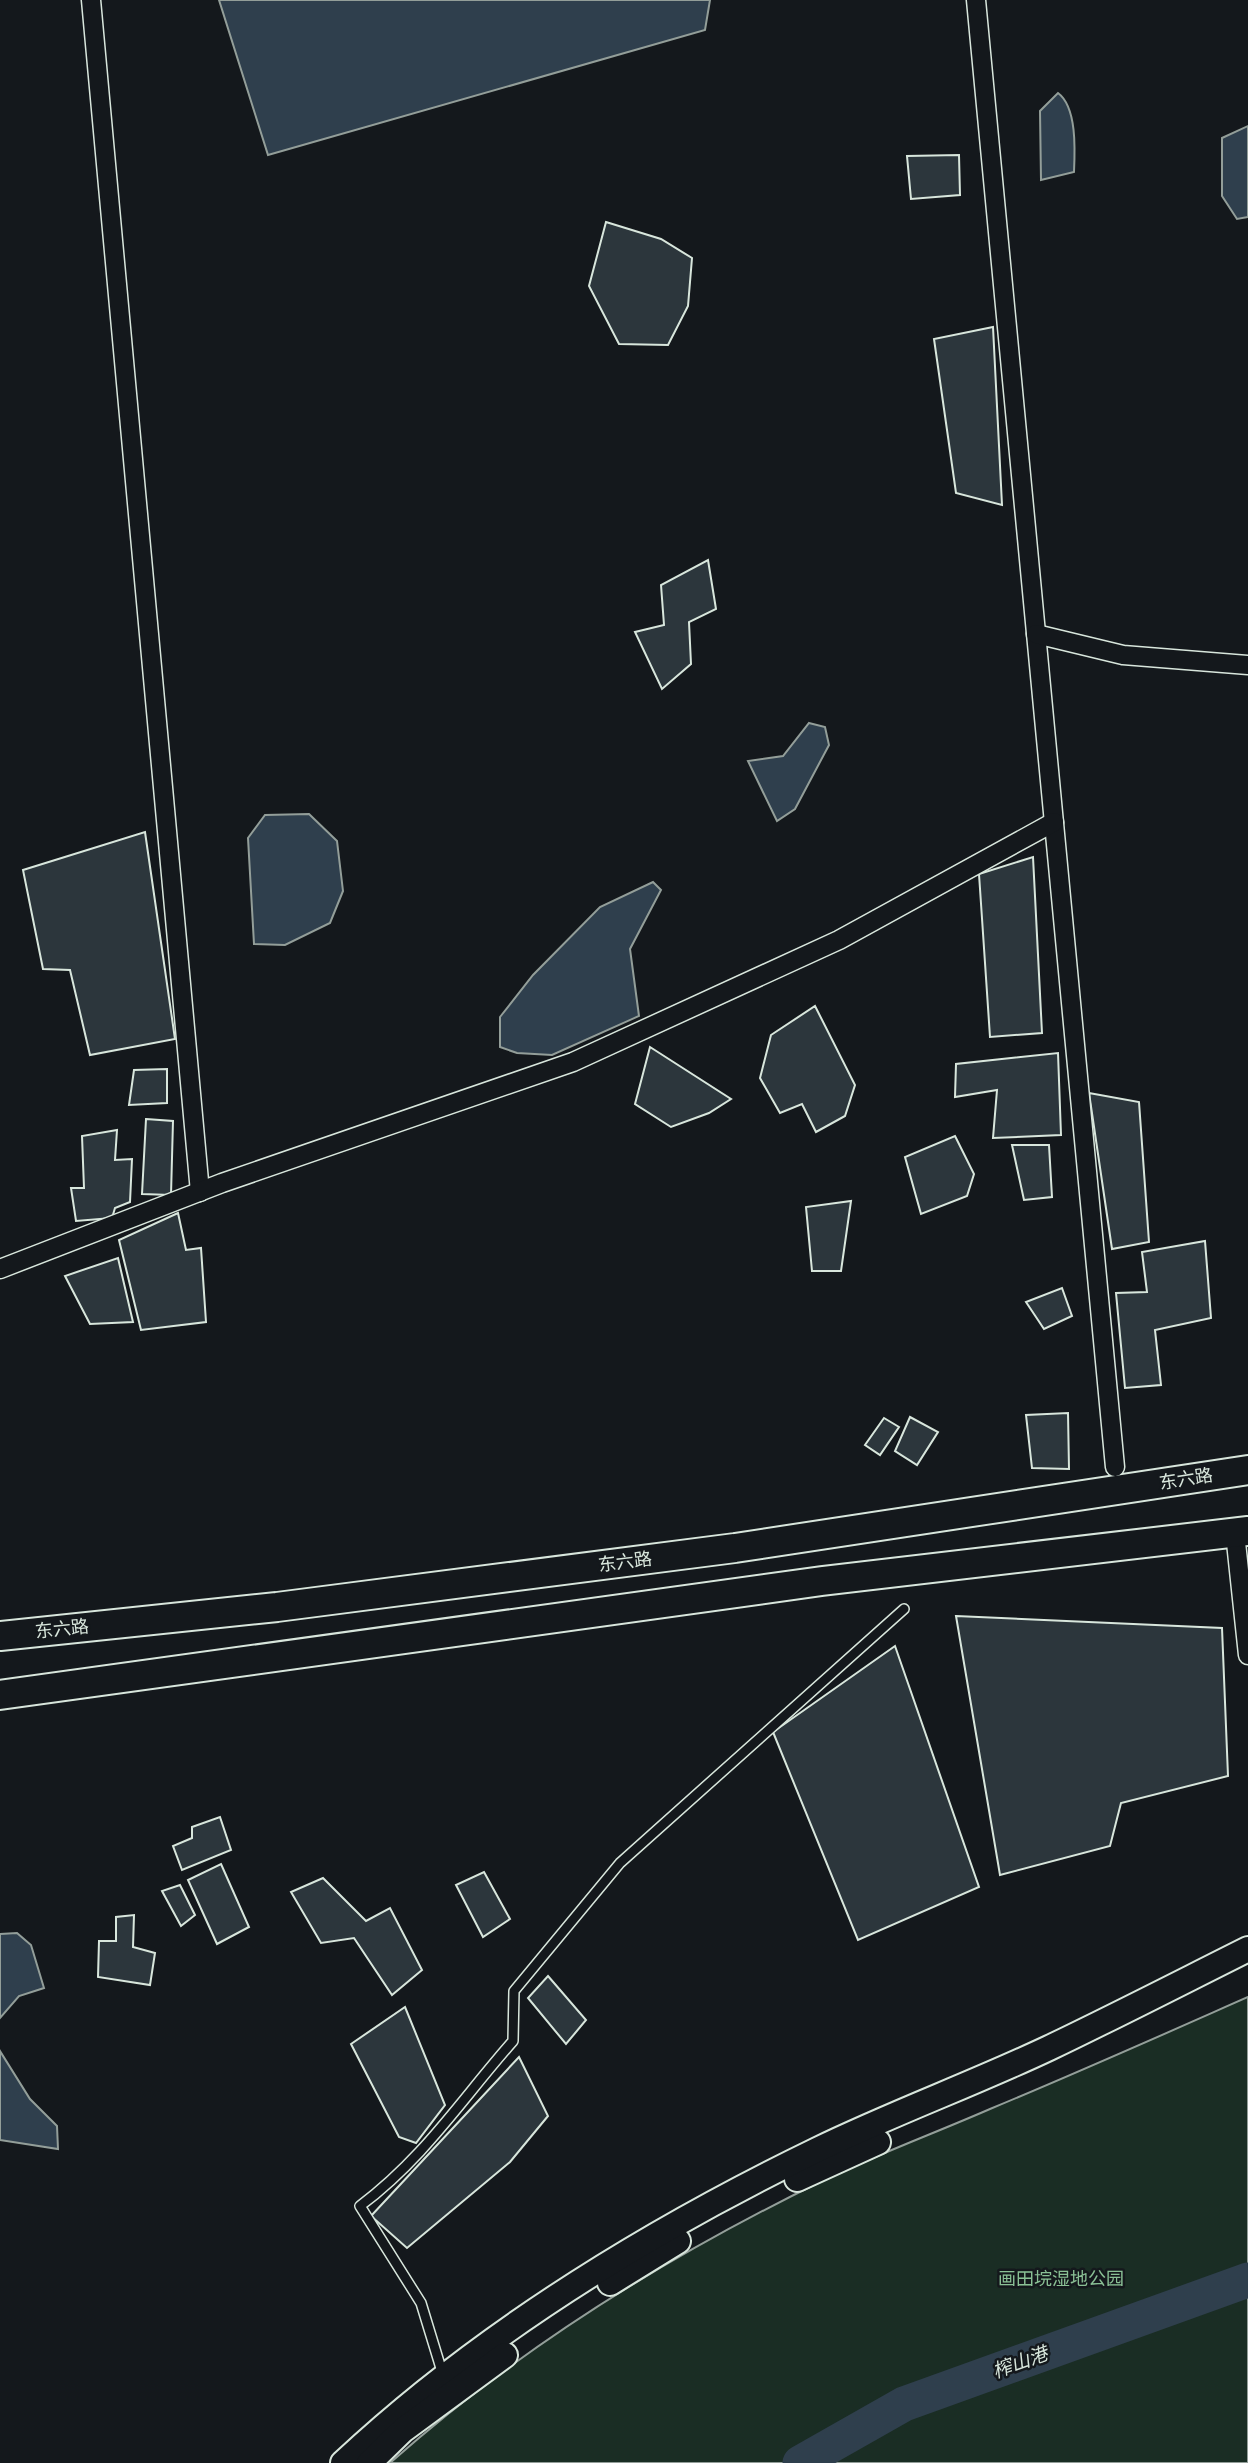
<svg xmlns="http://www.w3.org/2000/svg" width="1248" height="2463" viewBox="0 0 1248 2463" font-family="'Open Sans','Noto Sans SC',sans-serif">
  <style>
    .green { fill: #1a2d24; stroke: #939e99; stroke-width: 2 }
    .water { fill: #2f3f4d; stroke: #939e99; stroke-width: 2 }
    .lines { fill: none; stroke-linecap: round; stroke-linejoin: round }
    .river { stroke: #2f3f4d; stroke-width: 35 }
    .building { fill: #2c363c; stroke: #d8e6dc; stroke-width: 2 }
    .service-casing { stroke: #d8e6dc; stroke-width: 12 }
    .minor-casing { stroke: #d8e6dc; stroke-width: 21 }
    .secondary-casing { stroke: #d8e6dc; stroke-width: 28 }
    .primary-casing { stroke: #d8e6dc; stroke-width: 32 }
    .service { stroke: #14181c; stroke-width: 9 }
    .minor { stroke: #14181c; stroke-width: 18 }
    .secondary { stroke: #14181c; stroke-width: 24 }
    .primary { stroke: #14181c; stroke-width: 28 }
    .labels { text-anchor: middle; stroke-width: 5; stroke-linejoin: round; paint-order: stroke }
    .street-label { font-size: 18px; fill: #d8e6dc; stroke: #14181c }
    .park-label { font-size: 18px; fill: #8ac095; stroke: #14181c }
    .water-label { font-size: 19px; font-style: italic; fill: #d8e6dc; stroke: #14181c }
  </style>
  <rect width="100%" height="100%" fill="#14181c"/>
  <!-- green -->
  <path class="green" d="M1248,1997V2463H390C519,2348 670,2255 824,2180C878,2154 935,2133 990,2109C1077,2073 1162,2035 1248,1997Z"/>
  <!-- water -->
  <g class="water">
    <path d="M219,0H710L705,30L268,155Z"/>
    <path d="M1058,93C1077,107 1075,150 1074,172L1041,180L1040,111Z"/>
    <path d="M1248,126V217L1237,219L1222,196V138Z"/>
    <path d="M809,723L825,727L829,745L795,809L777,821L748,761L783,756Z"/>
    <path d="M309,814L337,841L343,891L330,923L285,945L254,944L248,838L265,815Z"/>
    <path d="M653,882L661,890L630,949L639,1016L552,1055L517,1053L500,1047V1017L533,975L600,907Z"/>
    <path d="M17,1933L31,1945L44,1988L19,1996L0,2018V1934Z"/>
    <path d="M0,2051L30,2099L57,2126L58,2149L0,2140Z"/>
  </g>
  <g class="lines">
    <!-- river -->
    <path class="river" d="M800,2463L904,2404L1248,2280"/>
  </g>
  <!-- building -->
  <g class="building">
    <path d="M959,155L960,195L911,199L907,156Z"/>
    <path d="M606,222L661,239L692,258L688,306L668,345L619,344L589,286Z"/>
    <path d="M993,327L1002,505L956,493L934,339Z"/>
    <path d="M708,560L716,609L689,622L691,664L662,689L635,632L664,625L661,585Z"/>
    <path d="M145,832L175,1039L90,1055L70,970L43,969L23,870Z"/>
    <path d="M1033,857L1042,1033L990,1037L979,874Z"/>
    <path d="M815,1006L855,1085L845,1116L816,1132L802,1104L780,1113L760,1078L771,1035Z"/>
    <path d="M650,1047L731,1099L709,1113L671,1127L635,1104Z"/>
    <path d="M1058,1053L1061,1135L993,1138L997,1090L955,1097L956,1064Z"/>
    <path d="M167,1069V1103L129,1105L134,1070Z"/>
    <path d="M1089,1093L1139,1102L1149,1242L1112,1249Z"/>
    <path d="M146,1119L173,1121L171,1195L142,1194Z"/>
    <path d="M117,1130L115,1160L132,1159L130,1202L115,1208L112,1218L76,1221L71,1188H84L82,1136Z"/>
    <path d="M955,1136L974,1174L967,1196L921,1214L905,1157Z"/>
    <path d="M1012,1145H1049L1052,1197L1024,1200Z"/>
    <path d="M851,1201L841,1271H812L806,1207Z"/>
    <path d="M178,1213L186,1250L201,1248L206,1322L141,1330L119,1240Z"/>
    <path d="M1205,1241L1211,1318L1155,1330L1161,1385L1125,1388L1116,1293L1147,1292L1142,1252Z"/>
    <path d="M118,1258L133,1322L90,1324L65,1276Z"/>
    <path d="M1062,1288L1072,1316L1044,1329L1026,1302Z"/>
    <path d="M1068,1413L1069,1469L1032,1468L1026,1415Z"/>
    <path d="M910,1417L938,1432L917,1465L895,1451Z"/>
    <path d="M884,1418L899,1427L880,1455L865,1445Z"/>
    <path d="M956,1616L1222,1628L1228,1776L1121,1803L1110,1846L1000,1875Z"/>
    <path d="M895,1646L979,1887L858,1940L773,1732Z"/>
    <path d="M220,1817L231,1850L182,1870L173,1846L192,1838V1827Z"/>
    <path d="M221,1864L249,1927L217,1944L188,1880Z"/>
    <path d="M484,1872L510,1919L483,1937L456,1885Z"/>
    <path d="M323,1878L366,1921L390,1908L422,1970L392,1995L354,1938L321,1943L291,1892Z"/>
    <path d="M180,1885L195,1915L181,1926L162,1891Z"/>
    <path d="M134,1915L133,1947L155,1953L150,1985L98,1977L99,1941H116V1917Z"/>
    <path d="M548,1976L586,2020L566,2044L528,1998Z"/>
    <path d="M405,2007L445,2105L416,2143L399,2137L351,2044Z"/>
    <path d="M519,2057L548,2116L510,2162L407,2248L371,2216Z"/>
  </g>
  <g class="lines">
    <defs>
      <path id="service" d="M443,2375L421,2303L360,2206C424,2158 461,2100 513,2041L514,1991L620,1863L904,1609"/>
      <g id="minor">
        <path d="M91,0L200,1192"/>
        <path d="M976,0L1115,1467"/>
        <path d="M1036,634L1123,655L1248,665"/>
        <path d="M0,1269L222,1183L573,1062L839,940L1054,822"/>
        <path d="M1235,1533L1248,1655"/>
      </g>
      <g id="secondary">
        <path d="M797,2179L878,2142"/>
        <path d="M610,2283L678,2241"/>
        <path d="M343,2463C481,2334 648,2232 817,2150C893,2113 973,2084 1049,2048C1116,2016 1182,1982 1248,1949"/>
        <path d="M369,2463L403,2430L505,2355"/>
      </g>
      <g id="primary">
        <path d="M0,1636L277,1607L735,1548L1248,1470"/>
        <path d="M0,1695L822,1581L1248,1531"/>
      </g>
    </defs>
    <!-- service casing -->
    <use href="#service" class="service-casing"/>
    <!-- minor casing -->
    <use href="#minor" class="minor-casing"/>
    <!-- secondary casing -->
    <use href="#secondary" class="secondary-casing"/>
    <!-- primary casing -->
    <use href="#primary" class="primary-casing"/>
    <!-- service -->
    <use href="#service" class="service"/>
    <!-- minor -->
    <use href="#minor" class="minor"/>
    <!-- secondary -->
    <use href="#secondary" class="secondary"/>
    <!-- primary -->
    <use href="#primary" class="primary"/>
  </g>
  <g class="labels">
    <!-- street labels -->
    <g class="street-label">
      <text transform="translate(1186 1479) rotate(-9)" y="6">东六路</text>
      <text transform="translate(625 1562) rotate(-7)" y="6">东六路</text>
      <text transform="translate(62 1629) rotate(-6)" y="6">东六路</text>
    </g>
    <!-- park labels -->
    <g class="park-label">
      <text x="1061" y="2285">画田垸湿地公园</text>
    </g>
    <!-- water labels -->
    <g class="water-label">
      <text transform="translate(1020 2362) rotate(-20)" y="7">榨山港</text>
    </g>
  </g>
</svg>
